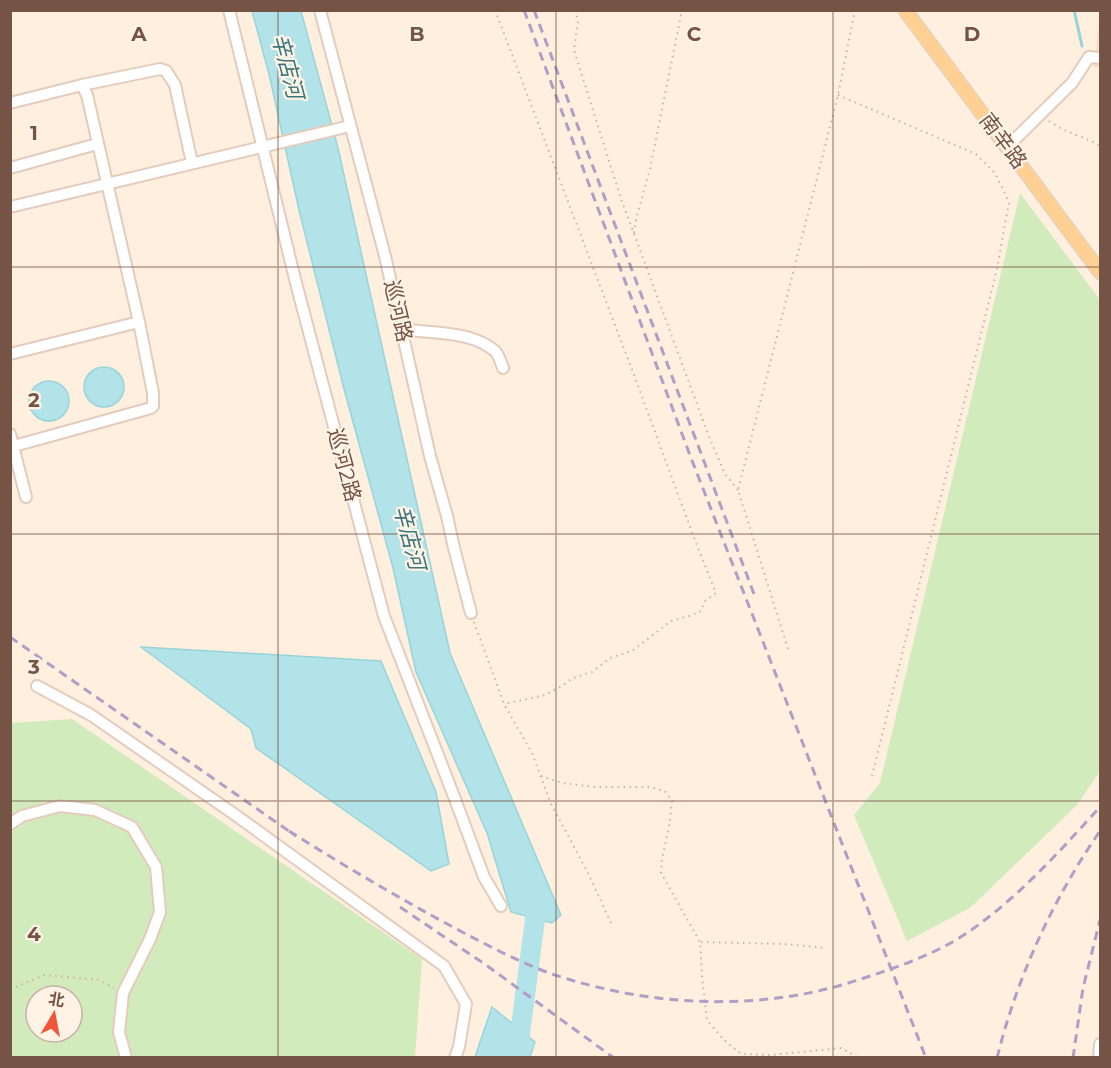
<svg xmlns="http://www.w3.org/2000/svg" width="1111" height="1068" viewBox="0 0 1111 1068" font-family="Montserrat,'Noto Sans SC',sans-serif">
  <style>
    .residential { fill: #f6e0cc }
    .green { fill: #d2ebbc; fill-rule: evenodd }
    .water { fill: #b2e3e8; stroke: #97d4da; stroke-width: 1.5 }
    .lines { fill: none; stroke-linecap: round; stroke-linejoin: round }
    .stream { stroke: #97d4da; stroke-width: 3 }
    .river { stroke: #b2e3e8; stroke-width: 20 }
    .minor-casing { stroke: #e4ccbd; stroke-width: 14 }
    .major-casing { stroke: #dbd2cf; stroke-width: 16 }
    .path { stroke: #d9ad98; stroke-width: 2; stroke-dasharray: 1.5 4.5; stroke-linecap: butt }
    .minor { stroke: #fff; stroke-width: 10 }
    .major { stroke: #ffd094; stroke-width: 14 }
    .rail { stroke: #b19dc6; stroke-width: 3; stroke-dasharray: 9 6; stroke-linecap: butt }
    .grid { fill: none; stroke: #755345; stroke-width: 1.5; stroke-opacity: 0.55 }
    .labels { text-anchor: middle; stroke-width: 4.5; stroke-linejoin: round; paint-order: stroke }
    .street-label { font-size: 21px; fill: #755345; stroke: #fff3e6 }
    .water-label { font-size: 22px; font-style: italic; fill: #38757c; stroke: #fff3e6 }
    .grid-label { font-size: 20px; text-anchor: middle; font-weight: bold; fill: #755345; stroke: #fff3e6; stroke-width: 4.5; stroke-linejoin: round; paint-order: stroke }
  </style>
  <rect width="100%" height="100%" fill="#feefde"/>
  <!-- residential -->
  <path class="residential" d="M1100,11V68L1094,67Z"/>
  <!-- green -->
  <g class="green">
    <path d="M1020,193L1100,300V771L1077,805L970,908L907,941L854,815L880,783Z"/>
    <path d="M72,719L422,959L415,1057L11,1058V723ZM36,996H72V1032H36Z"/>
  </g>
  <!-- water -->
  <g class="water">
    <path d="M252,11H301L338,148L450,653L561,915L552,923L511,912L487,833L416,672L393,568L344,389L299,210L269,74Z"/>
    <circle cx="104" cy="387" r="20"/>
    <circle cx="49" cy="401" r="20"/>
    <path d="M141,647L381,661L436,792L449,864L431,871L256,748L251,729Z"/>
    <path d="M492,1007L535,1042L530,1057H475Z"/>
  </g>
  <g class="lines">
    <!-- stream -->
    <path class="stream" d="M1074,10L1082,46"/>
    <!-- river -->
    <path class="river" d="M515,1058L518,1049L536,912L530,894"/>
    <defs>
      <g id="minor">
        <path d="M229,10L296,283L384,616L455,799L484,877L501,906"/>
        <path d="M320,10L385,256L430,456L447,516L454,548L471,613"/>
        <path d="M10,103L82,85L160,69L166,71L175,85L192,163"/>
        <path d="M1007,147L1072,83L1089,57L1100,58"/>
        <path d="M10,168L97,144"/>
        <path d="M10,207L350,126"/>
        <path d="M402,329C432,334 470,330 495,351C499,355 501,363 503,368"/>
        <path d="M10,354L139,322"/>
        <path d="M10,434L26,497"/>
        <path d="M14,446L151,408L153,406V393L139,322L87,95L82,85"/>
        <path d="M37,686L91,715L234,814L444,966L466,1004L459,1047L455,1058"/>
        <path d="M10,824L22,816L60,806L95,810L132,827L156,867L160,912L150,939L123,993L119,1032L126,1058"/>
        <path d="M1099,1058L1100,1044"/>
      </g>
      <path id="major" d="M905,10L1100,272"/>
    </defs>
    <!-- minor casing -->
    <use href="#minor" class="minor-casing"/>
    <!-- major casing -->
    <use href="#major" class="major-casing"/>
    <!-- path -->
    <g class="path">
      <path d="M495,10L634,375L696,543L716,593L705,601L701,611L689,616L671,621L632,651L610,658L592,672L573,678L562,686L545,695L504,704"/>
      <path d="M575,10L578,21L574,50L620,196L708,434L725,474L738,490"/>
      <path d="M838,95L976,154L995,173L1009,202L997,269L872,776"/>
      <path d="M1049,121C1065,133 1084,136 1100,146"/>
      <path d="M634,233L636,219L650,169L682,10"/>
      <path d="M474,622L504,704L532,753L551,804L587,871L611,923"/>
      <path d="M788,649L738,490L838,95L855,10"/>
      <path d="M541,776L562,783L595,787H650L665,791L672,801L669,827L662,859L661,873L700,942L702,976L707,1020L723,1039L741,1054L771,1055L841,1048L859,1058"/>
      <path d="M701,942L785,944L827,948"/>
      <path d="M10,989L45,975L99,980L114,988"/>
    </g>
    <!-- minor -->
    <use href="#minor" class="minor"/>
    <!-- major -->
    <use href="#major" class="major"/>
    <!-- rail -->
    <g class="rail">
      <path d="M524,10L691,458L926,1058"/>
      <path d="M534,10L754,594"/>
      <path d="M10,637L296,836"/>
      <path d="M289,831C346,867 404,901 464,933C493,948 523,964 555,975C652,1007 761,1012 858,980C895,968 934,955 967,933C1018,898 1059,852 1100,807"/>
      <path d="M400,907L486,965L614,1058"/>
      <path d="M997,1058C1017,977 1053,899 1100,831"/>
      <path d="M1073,1058L1083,988L1100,920"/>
    </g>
  </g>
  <!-- grid -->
  <path class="grid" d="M278,10V1058M556,10V1058M833,10V1058M10,267H1100M10,534H1100M10,801H1100"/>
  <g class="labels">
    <!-- street labels -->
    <g class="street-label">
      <text transform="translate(1003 141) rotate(53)" y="7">南辛路</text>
      <text transform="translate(398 311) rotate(77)" y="7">巡河路</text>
      <text transform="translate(344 465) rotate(75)" y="7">巡河2路</text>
    </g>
    <!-- water labels -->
    <g class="water-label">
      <text transform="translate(288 66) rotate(75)" y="8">辛店河</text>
      <text transform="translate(410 537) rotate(75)" y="8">辛店河</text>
    </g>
  </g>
  <g class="grid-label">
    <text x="139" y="41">A</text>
    <text x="417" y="41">B</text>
    <text x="694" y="41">C</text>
    <text x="972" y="41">D</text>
    <text x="34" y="140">1</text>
    <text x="34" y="407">2</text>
    <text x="34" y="674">3</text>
    <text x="34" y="941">4</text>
  </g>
  <!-- border -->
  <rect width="1111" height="1068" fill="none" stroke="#755345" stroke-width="24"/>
  <!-- north arrow -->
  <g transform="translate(54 1014) rotate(10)"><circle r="28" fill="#fff3e6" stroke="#c8b3a6" stroke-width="1.5"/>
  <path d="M0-4.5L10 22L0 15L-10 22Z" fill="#f0573a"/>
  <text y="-9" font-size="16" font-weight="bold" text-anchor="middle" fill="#755345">北</text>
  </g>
</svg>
